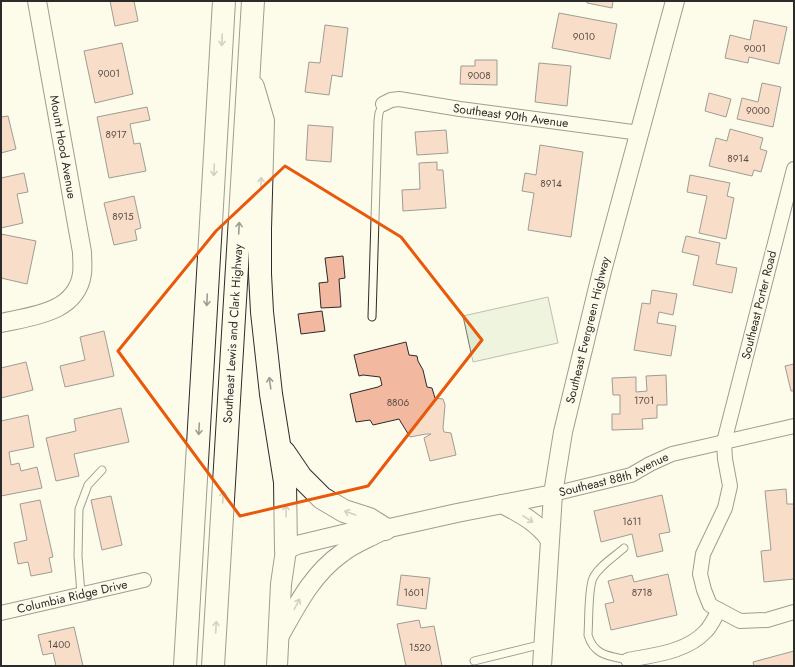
<svg xmlns="http://www.w3.org/2000/svg" width="795" height="667" viewBox="0 0 795 667" font-family="Jost,sans-serif">
  <style>
    .green { fill: #deebd1; stroke: #74746e }
    .building { fill: #f2b8a0; stroke: #2b2b2b }
    .lines { fill: none; stroke-linecap: round; stroke-linejoin: round }
    .service-casing { stroke: #2b2b2b; stroke-width: 9 }
    .minor-casing { stroke: #2b2b2b; stroke-width: 16 }
    .tertiary-casing { stroke: #2b2b2b; stroke-width: 20 }
    .secondary-casing { stroke: #2b2b2b; stroke-width: 22 }
    .motorway-casing { stroke: #2b2b2b; stroke-width: 24 }
    .service { stroke: #fdfbea; stroke-width: 7 }
    .minor { stroke: #fdfbea; stroke-width: 14 }
    .tertiary { stroke: #fdfbea; stroke-width: 18 }
    .secondary { stroke: #fdfbea; stroke-width: 20 }
    .motorway { stroke: #fdfbea; stroke-width: 22 }
    .oneway { stroke: #9e9d94 }
    .marked { fill: none; stroke: #e8590c; stroke-width: 3; stroke-linejoin: round }
    .labels { text-anchor: middle; stroke-width: 3; stroke-linejoin: round; paint-order: stroke }
    .number-label { font-size: 10px; fill: #5d4e48 }
    .street-label { font-size: 12px; fill: #2b2b2b; stroke: #fdfbea }
  </style>
  <rect width="100%" height="100%" fill="#fdfbea"/>
  <!-- green -->
  <path class="green" d="M548,297L558,343L473,362L463,316Z"/>
  <!-- building -->
  <g class="building">
    <path d="M110,1H134L138,21L115,26Z"/>
    <path d="M587,1H613L612,8L587,3Z"/>
    <path d="M559,13L617,24L610,59L552,48Z"/>
    <path d="M754,20L787,27L779,64L749,57L748,63L725,58L730,35L750,40Z"/>
    <path d="M325,25L348,28L342,77L332,75L329,95L305,92L309,62L320,63Z"/>
    <path d="M122,43L133,94L95,103L84,51Z"/>
    <path d="M475,60H497V85L460,84L461,66H475Z"/>
    <path d="M539,63L571,66L567,106L535,102Z"/>
    <path d="M762,83L781,87L773,127L737,119L742,98L758,102Z"/>
    <path d="M709,93L731,99L726,117L705,111Z"/>
    <path d="M147,107L150,120L130,124L134,144L140,143L146,171L109,178L97,117Z"/>
    <path d="M8,116L16,149L1,153V117Z"/>
    <path d="M308,125L333,127L331,162L306,160Z"/>
    <path d="M730,129L763,138L760,149L767,151L761,172L754,170L752,176L709,166L716,138L727,141Z"/>
    <path d="M446,130L448,153L417,155L415,132Z"/>
    <path d="M540,145L583,152L571,237L528,230L534,193L522,191L525,173L536,175Z"/>
    <path d="M437,162V170H443L446,208L403,211L402,190L420,189L419,163Z"/>
    <path d="M24,173L28,192L17,194L23,223L1,228V178Z"/>
    <path d="M690,175L730,183L727,196L734,198L726,239L699,233L707,196L687,192Z"/>
    <path d="M134,196L141,228L135,230L137,240L114,245L104,203Z"/>
    <path d="M1,234L36,241L27,284L1,278Z"/>
    <path d="M686,236L720,243L716,264L737,268L732,293L693,285L699,256L682,252Z"/>
    <path d="M343,256L345,278L339,279L341,307L321,308L319,283L328,282L325,258Z"/>
    <path d="M652,290L677,294L673,315L659,312L657,323L676,326L671,356L634,350L642,303L650,304Z"/>
    <path d="M322,311L325,331L301,334L298,314Z"/>
    <path d="M104,331L114,376L65,387L60,366L85,360L80,337Z"/>
    <path d="M406,342L409,355L417,356L418,361L423,370L427,387L432,388L435,398L443,399L445,405L443,428L444,432L451,433L456,455L430,461L424,438L431,434H426L410,437L399,419L373,425L370,420L356,422L350,394L378,387L382,385L380,377L363,375L359,376L354,355Z"/>
    <path d="M26,362L33,390L1,398V368Z"/>
    <path d="M794,364V391H791L785,366Z"/>
    <path d="M666,375L667,405H657V418L642,419L643,429L612,430V414H620V395H613L612,378L636,377V392L647,391L646,376Z"/>
    <path d="M121,408L129,442L74,454L79,476L56,481L46,438L76,431L74,419Z"/>
    <path d="M28,415L34,447L9,452L11,465L19,463L21,471L37,467L42,488L1,496V421Z"/>
    <path d="M786,489L787,504H794V579L764,582L761,551L771,550L765,491Z"/>
    <path d="M662,495L670,532L659,534L663,551L637,557L632,534L601,542L594,511Z"/>
    <path d="M111,496L122,545L102,550L91,500Z"/>
    <path d="M40,500L53,557L49,558L52,572L31,576L28,562L18,564L14,543L27,540L20,504Z"/>
    <path d="M668,574L677,615L611,630L605,604L614,602L608,581L632,575L634,582Z"/>
    <path d="M401,575L430,578L426,609L397,605Z"/>
    <path d="M419,620L421,628L434,626L442,666H406L397,624Z"/>
    <path d="M74,627L83,666H56L53,653L43,655L38,635Z"/>
    <path d="M794,651V666H754L753,662Z"/>
  </g>
  <g class="lines">
    <defs>
      <g id="service">
        <path d="M372,317L378,121L379,113L383,104"/>
        <path d="M624,548C614,557 599,566 593,578C588,589 589,622 588,635C594,656 610,656 628,660"/>
        <path d="M81,594L78,556L79,509L88,485L102,470"/>
        <path d="M474,661L543,644"/>
      </g>
      <g id="minor">
        <path id="s1" d="M383,104L391,100L399,99L460,109L640,133"/>
        <path d="M794,169L724,442L725,459L730,486L725,508L703,554L700,574L704,590L710,605L740,621L767,620L794,612"/>
        <path id="s2" d="M553,494L631,475L650,464L672,454L794,426"/>
        <path id="s3" d="M1,613L144,580"/>
        <path d="M628,660C654,655 687,652 706,631C711,626 715,617 719,610"/>
      </g>
      <g id="tertiary">
        <path d="M1,323C32,316 76,313 82,274C83,267 82,259 82,252L37,1"/>
        <path d="M502,504C521,514 537,522 550,540"/>
        <path d="M286,550L297,545L368,528L385,529L457,513L553,494"/>
        <path d="M278,639C296,607 311,575 342,553C353,544 367,539 380,532"/>
        <path id="s4" d="M542,666L553,494L563,432L602,271L675,1"/>
      </g>
      <path id="secondary" d="M277,666L281,584L286,550"/>
      <g id="motorway">
        <path d="M253,87L263,121L260,229V274L262,312L271,394L285,482L286,550"/>
        <path d="M284,452L301,477L322,498L344,511L369,519L385,529"/>
        <path d="M185,666L224,1"/>
        <path id="s5" d="M213,666L253,1"/>
      </g>
    </defs>
    <!-- service casing -->
    <use href="#service" class="service-casing"/>
    <!-- minor casing -->
    <use href="#minor" class="minor-casing"/>
    <!-- tertiary casing -->
    <use href="#tertiary" class="tertiary-casing"/>
    <!-- secondary casing -->
    <use href="#secondary" class="secondary-casing"/>
    <!-- motorway casing -->
    <use href="#motorway" class="motorway-casing"/>
    <!-- service -->
    <use href="#service" class="service"/>
    <!-- minor -->
    <use href="#minor" class="minor"/>
    <!-- tertiary -->
    <use href="#tertiary" class="tertiary"/>
    <!-- secondary -->
    <use href="#secondary" class="secondary"/>
    <!-- motorway -->
    <use href="#motorway" class="motorway"/>
  </g>
  <!-- one-way arrows -->
  <defs><path id="oneway-shaft" d="M-6 0H5M1.5-3L5.5 0L1.5 3" fill="none" stroke-width="1.6" stroke-linecap="round" stroke-linejoin="round"/></defs>
  <g class="oneway">
    <use href="#oneway-shaft" transform="translate(222 40) rotate(93)"/>
    <use href="#oneway-shaft" transform="translate(214 170) rotate(93)"/>
    <use href="#oneway-shaft" transform="translate(261 183) rotate(-88)"/>
    <use href="#oneway-shaft" transform="translate(239 228) rotate(-87)"/>
    <use href="#oneway-shaft" transform="translate(207 300) rotate(93)"/>
    <use href="#oneway-shaft" transform="translate(270 383) rotate(-98)"/>
    <use href="#oneway-shaft" transform="translate(199 429) rotate(93)"/>
    <use href="#oneway-shaft" transform="translate(223 497) rotate(-87)"/>
    <use href="#oneway-shaft" transform="translate(286 511) rotate(-91)"/>
    <use href="#oneway-shaft" transform="translate(350 513) rotate(-160)"/>
    <use href="#oneway-shaft" transform="translate(528 519) rotate(33)"/>
    <use href="#oneway-shaft" transform="translate(297 604) rotate(-62)"/>
    <use href="#oneway-shaft" transform="translate(216 627) rotate(-87)"/>
  </g>
  <!-- marked area -->
  <path d="M0 0H795V667H0ZM285,166L401,237L482,340L368,486L240,516L118,351L216,231Z" fill="#fdfbea" fill-opacity=".55" fill-rule="evenodd"/>
  <path class="marked" d="M285,166L401,237L482,340L368,486L240,516L118,351L216,231Z"/>
  <g class="labels">
    <!-- number labels -->
    <g class="number-label">
      <text x="584" y="40">9010</text>
      <text x="755" y="52">9001</text>
      <text x="109" y="77">9001</text>
      <text x="479" y="79">9008</text>
      <text x="758" y="114">9000</text>
      <text x="116" y="138">8917</text>
      <text x="738" y="162">8914</text>
      <text x="551" y="187">8914</text>
      <text x="123" y="220">8915</text>
      <text x="644" y="404">1701</text>
      <text x="398" y="406">8806</text>
      <text x="632" y="525">1611</text>
      <text x="414" y="596">1601</text>
      <text x="642" y="596">8718</text>
      <text x="59" y="648">1400</text>
      <text x="420" y="651">1520</text>
    </g>
    <!-- street labels -->
    <g class="street-label">
      <text dy="4" stroke="none"><textPath href="#s1" startOffset="130">Southeast 90th Avenue</textPath></text>
      <text transform="translate(63 147) rotate(80)" y="4">Mount Hood Avenue</text>
      <text transform="translate(759 305) rotate(-76)" y="4">Southeast Porter Road</text>
      <text dy="4" stroke="none"><textPath href="#s4" startOffset="340">Southeast Evergreen Highway</textPath></text>
      <text dy="4" stroke="none"><textPath href="#s5" startOffset="333">Southeast Lewis and Clark Highway</textPath></text>
      <text dy="4" stroke="none"><textPath href="#s2" startOffset="64">Southeast 88th Avenue</textPath></text>
      <text dy="4" stroke="none"><textPath href="#s3" startOffset="73">Columbia Ridge Drive</textPath></text>
    </g>
  </g>
  <!-- border -->
  <rect width="795" height="667" fill="none" stroke="#2b2b2b" stroke-width="4"/>
</svg>
